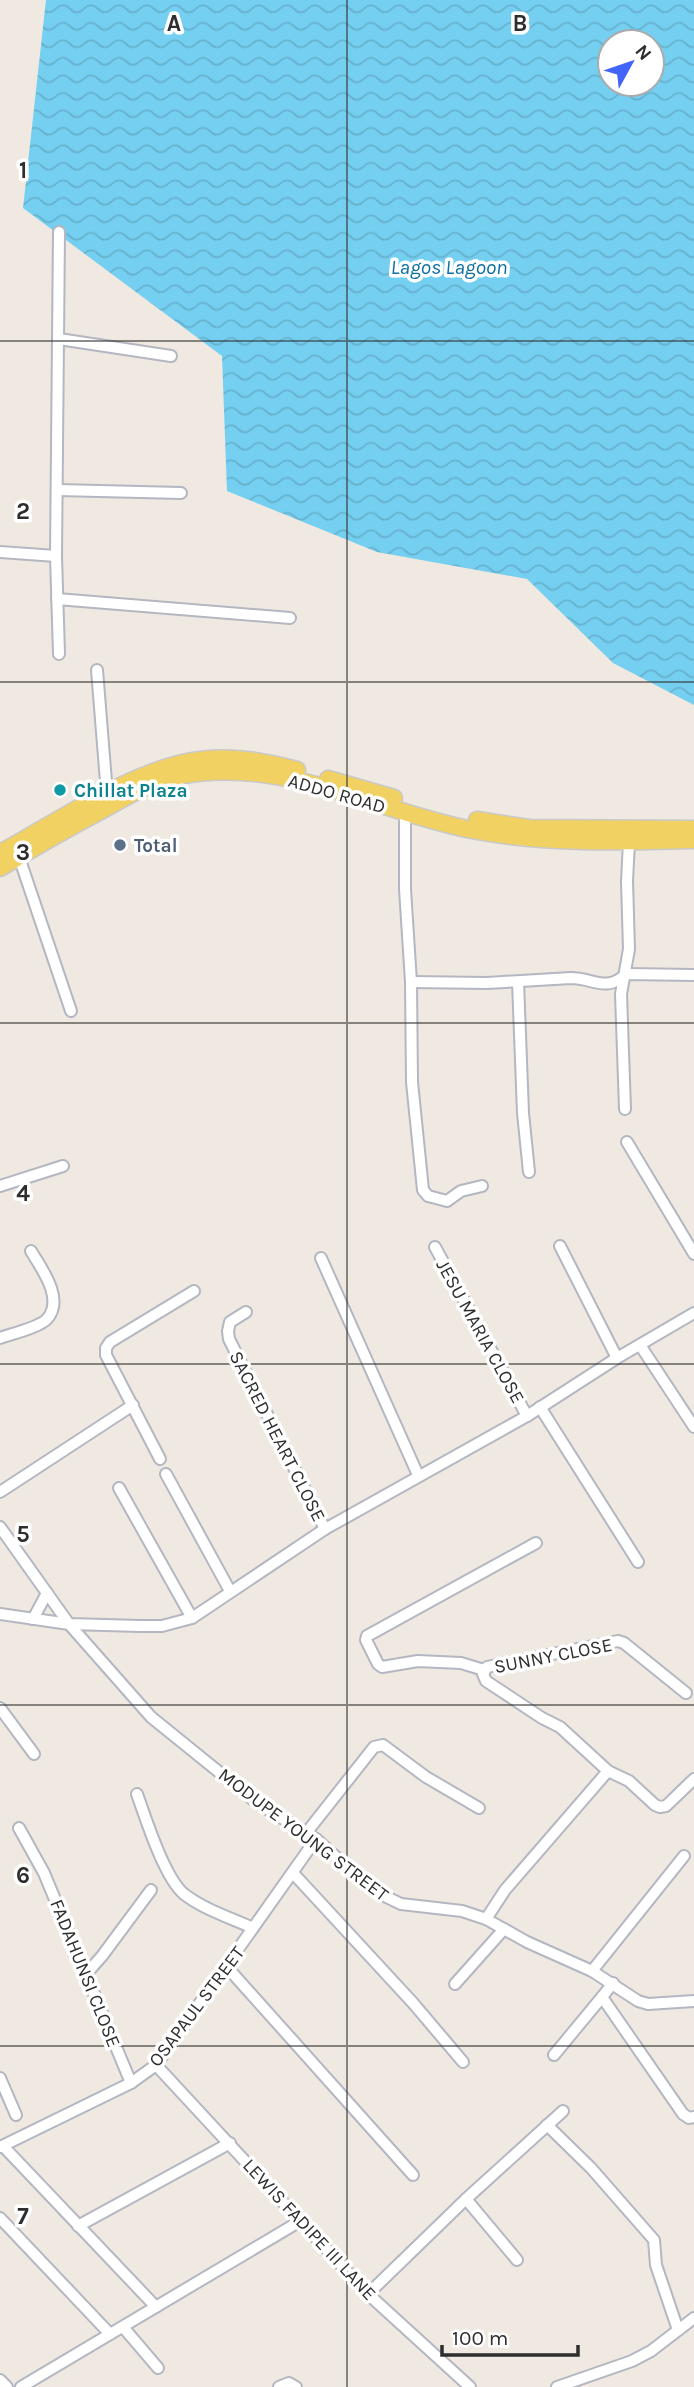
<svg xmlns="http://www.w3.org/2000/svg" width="694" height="2387" viewBox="0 0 694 2387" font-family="Karla,sans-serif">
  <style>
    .water { fill: url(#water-waves); fill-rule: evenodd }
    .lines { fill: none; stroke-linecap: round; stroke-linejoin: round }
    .street-casing { stroke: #b4b7c1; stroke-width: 14 }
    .primary-casing { stroke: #c9c9c9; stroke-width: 19 }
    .street { stroke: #fff; stroke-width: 10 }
    .primary { stroke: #f2d163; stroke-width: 16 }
    .grid { fill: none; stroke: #2e2e2e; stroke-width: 2; stroke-opacity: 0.55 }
    .culture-dot { fill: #0f9aa8; stroke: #fff; stroke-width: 2.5 }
    .service-dot { fill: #5c6f8a; stroke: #fff; stroke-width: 2.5 }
    .labels { text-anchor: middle; stroke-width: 7; stroke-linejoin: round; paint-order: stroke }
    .culture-label { font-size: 19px; font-weight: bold; fill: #0d838f; stroke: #fff; text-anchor: start }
    .street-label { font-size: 19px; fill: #2e2e2e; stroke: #fff }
    .service-label { font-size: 19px; font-weight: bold; fill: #4e5e75; stroke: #fff; text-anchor: start }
    .water-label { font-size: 21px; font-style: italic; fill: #0d6fa3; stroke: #fff }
    .grid-label { font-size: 23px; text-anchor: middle; font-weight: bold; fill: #2e2e2e; stroke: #fff; stroke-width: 7; stroke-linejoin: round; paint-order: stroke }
  </style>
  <defs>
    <pattern id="water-waves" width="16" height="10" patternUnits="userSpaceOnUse" patternTransform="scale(1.75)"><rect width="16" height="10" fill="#75cff0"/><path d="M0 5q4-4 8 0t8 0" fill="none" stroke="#66b2ce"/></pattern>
  </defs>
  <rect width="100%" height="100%" fill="#efe9e1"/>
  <!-- water -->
  <path class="water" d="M46,0H694V705L613,663L527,579L377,552L227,491L222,356L23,208ZM610,42H652V84H610Z"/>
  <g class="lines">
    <defs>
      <g id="street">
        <path d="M59,339L171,356"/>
        <path d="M58,490L181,493"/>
        <path d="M0,552L56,556L59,232"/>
        <path d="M56,556L59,654"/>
        <path d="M57,599L290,618"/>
        <path d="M97,670L107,794"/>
        <path d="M405,811V889L411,982L412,1082L423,1190L428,1196L447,1201L461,1191L482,1186"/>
        <path d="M19,857L71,1011"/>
        <path d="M411,982L487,983L571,978C593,978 606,993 626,974L694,975"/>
        <path d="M518,982L523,1113L529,1172"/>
        <path d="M625,1109L621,994L629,949L627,881L629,842"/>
        <path d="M627,1142L694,1254"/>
        <path d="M0,1186L63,1166"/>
        <path d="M560,1246L617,1358"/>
        <path d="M435,1247L527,1416"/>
        <path d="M321,1258L418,1475"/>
        <path d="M246,1312L230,1322L228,1331L229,1339L325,1529"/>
        <path d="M0,1338C11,1334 40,1327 47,1319C65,1299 41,1268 31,1251"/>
        <path d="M640,1345L694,1427"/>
        <path d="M540,1407L638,1562"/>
        <path d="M160,1459L106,1355V1348L110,1342L194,1291"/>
        <path d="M166,1474L230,1591"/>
        <path d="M119,1488L192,1618"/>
        <path d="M0,1492L133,1405"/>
        <path d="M0,1527L69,1624L151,1717L256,1802L316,1839L374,1891L401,1904L462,1911L486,1919L527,1942L592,1971L638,2001L648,2004L694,2001"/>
        <path d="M0,1614L69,1624L140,1626H162L192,1618L325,1529L527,1416L617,1358L694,1313"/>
        <path d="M33,1619L47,1593"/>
        <path d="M484,1670L461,1663L418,1661L382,1667L378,1664L366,1640L367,1636L536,1543"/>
        <path d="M686,1693L624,1643L618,1641L487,1667L483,1674L486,1681L542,1718L560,1727L608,1771L629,1781L655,1805L660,1807L666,1806L694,1779"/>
        <path d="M0,1708L34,1754"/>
        <path d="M137,1794C146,1819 164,1877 184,1894C203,1909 231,1918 253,1928"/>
        <path d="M19,1828L44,1873L131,2083"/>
        <path d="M307,1832L374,1747L383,1745L426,1777L479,1808"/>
        <path d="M293,1873L413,2003L463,2062"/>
        <path d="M486,1919L505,1890L608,1771"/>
        <path d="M227,1967L413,2175"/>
        <path d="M592,1971L684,1856"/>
        <path d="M86,1974L102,1956L151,1890"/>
        <path d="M613,1983L602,1997L683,2114L689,2118L694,2117"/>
        <path d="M455,1984L504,1929"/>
        <path d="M554,2055L602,1997"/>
        <path d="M156,2065L368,2294L470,2387"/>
        <path d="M0,2078L16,2115"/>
        <path d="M547,2125L591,2168L654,2240L656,2265L678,2330"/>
        <path d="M3,2146L156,2307"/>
        <path d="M0,2147L131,2083L156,2065L316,1839"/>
        <path d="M466,2199L517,2260"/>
        <path d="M0,2218L110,2334"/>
        <path d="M78,2226L230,2143"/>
        <path d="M368,2294L466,2199L563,2111"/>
        <path d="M123,2327L158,2368"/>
        <path d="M0,2380L7,2387"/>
        <path d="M21,2387L302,2220"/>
        <path d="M279,2387L289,2383L296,2387"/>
        <path d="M557,2387L632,2361L651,2351L694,2318"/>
      </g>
      <g id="primary">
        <path d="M328,779L394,798"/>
        <path d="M477,820L529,828L694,829"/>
        <path d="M0,853C57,822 137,767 200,760C234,756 264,761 297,770"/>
        <path d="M0,868C35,847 70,827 106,808C129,795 153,781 179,776C280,755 375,811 472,830C545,844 620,842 694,840"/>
      </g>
    </defs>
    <!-- street casing -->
    <use href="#street" class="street-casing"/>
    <!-- primary casing -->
    <use href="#primary" class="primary-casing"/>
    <!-- street -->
    <use href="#street" class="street"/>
    <!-- primary -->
    <use href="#primary" class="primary"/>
  </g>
  <!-- grid -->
  <path class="grid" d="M347,0V2387M0,341H694M0,682H694M0,1023H694M0,1364H694M0,1705H694M0,2046H694"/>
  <!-- markers -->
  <circle class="culture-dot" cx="60" cy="790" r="7"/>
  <circle class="service-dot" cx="120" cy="845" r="7"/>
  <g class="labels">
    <!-- culture labels -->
    <g class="culture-label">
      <text x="74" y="797">Chillat Plaza</text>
    </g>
    <!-- street labels -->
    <g class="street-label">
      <text transform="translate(337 793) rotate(16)" y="7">ADDO ROAD</text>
      <text transform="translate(481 1331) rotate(61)" y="7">JESU MARIA CLOSE</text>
      <text transform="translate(278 1436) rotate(63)" y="7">SACRED HEART CLOSE</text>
      <text transform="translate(553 1655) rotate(-11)" y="7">SUNNY CLOSE</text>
      <text transform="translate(304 1834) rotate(37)" y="7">MODUPE YOUNG STREET</text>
      <text transform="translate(86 1973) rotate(68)" y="7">FADAHUNSI CLOSE</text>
      <text transform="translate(196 2006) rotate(-53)" y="7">OSAPAUL STREET</text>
      <text transform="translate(310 2229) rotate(47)" y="7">LEWIS FADIPE III LANE</text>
    </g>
    <!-- service labels -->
    <g class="service-label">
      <text x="134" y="852">Total</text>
    </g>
    <!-- water labels -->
    <g class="water-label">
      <text x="449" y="274">Lagos Lagoon</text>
    </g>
  </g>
  <g class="grid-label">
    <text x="174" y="31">A</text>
    <text x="520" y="31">B</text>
    <text x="23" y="178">1</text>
    <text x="23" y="519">2</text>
    <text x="23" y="860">3</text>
    <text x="23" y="1201">4</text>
    <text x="23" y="1542">5</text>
    <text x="23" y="1883">6</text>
    <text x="23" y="2224">7</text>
  </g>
  <!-- north arrow -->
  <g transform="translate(631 63) rotate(50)"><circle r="33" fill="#ffffff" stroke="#ababab" stroke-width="2"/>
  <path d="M0-5L12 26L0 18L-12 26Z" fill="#4264fb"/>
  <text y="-10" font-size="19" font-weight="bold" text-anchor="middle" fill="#2e2e2e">N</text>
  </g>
  <!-- scale -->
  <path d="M442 2345v10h136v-10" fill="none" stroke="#2e2e2e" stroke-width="3.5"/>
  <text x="452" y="2345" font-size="21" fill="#2e2e2e" stroke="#ffffff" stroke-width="5" paint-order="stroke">100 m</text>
</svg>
